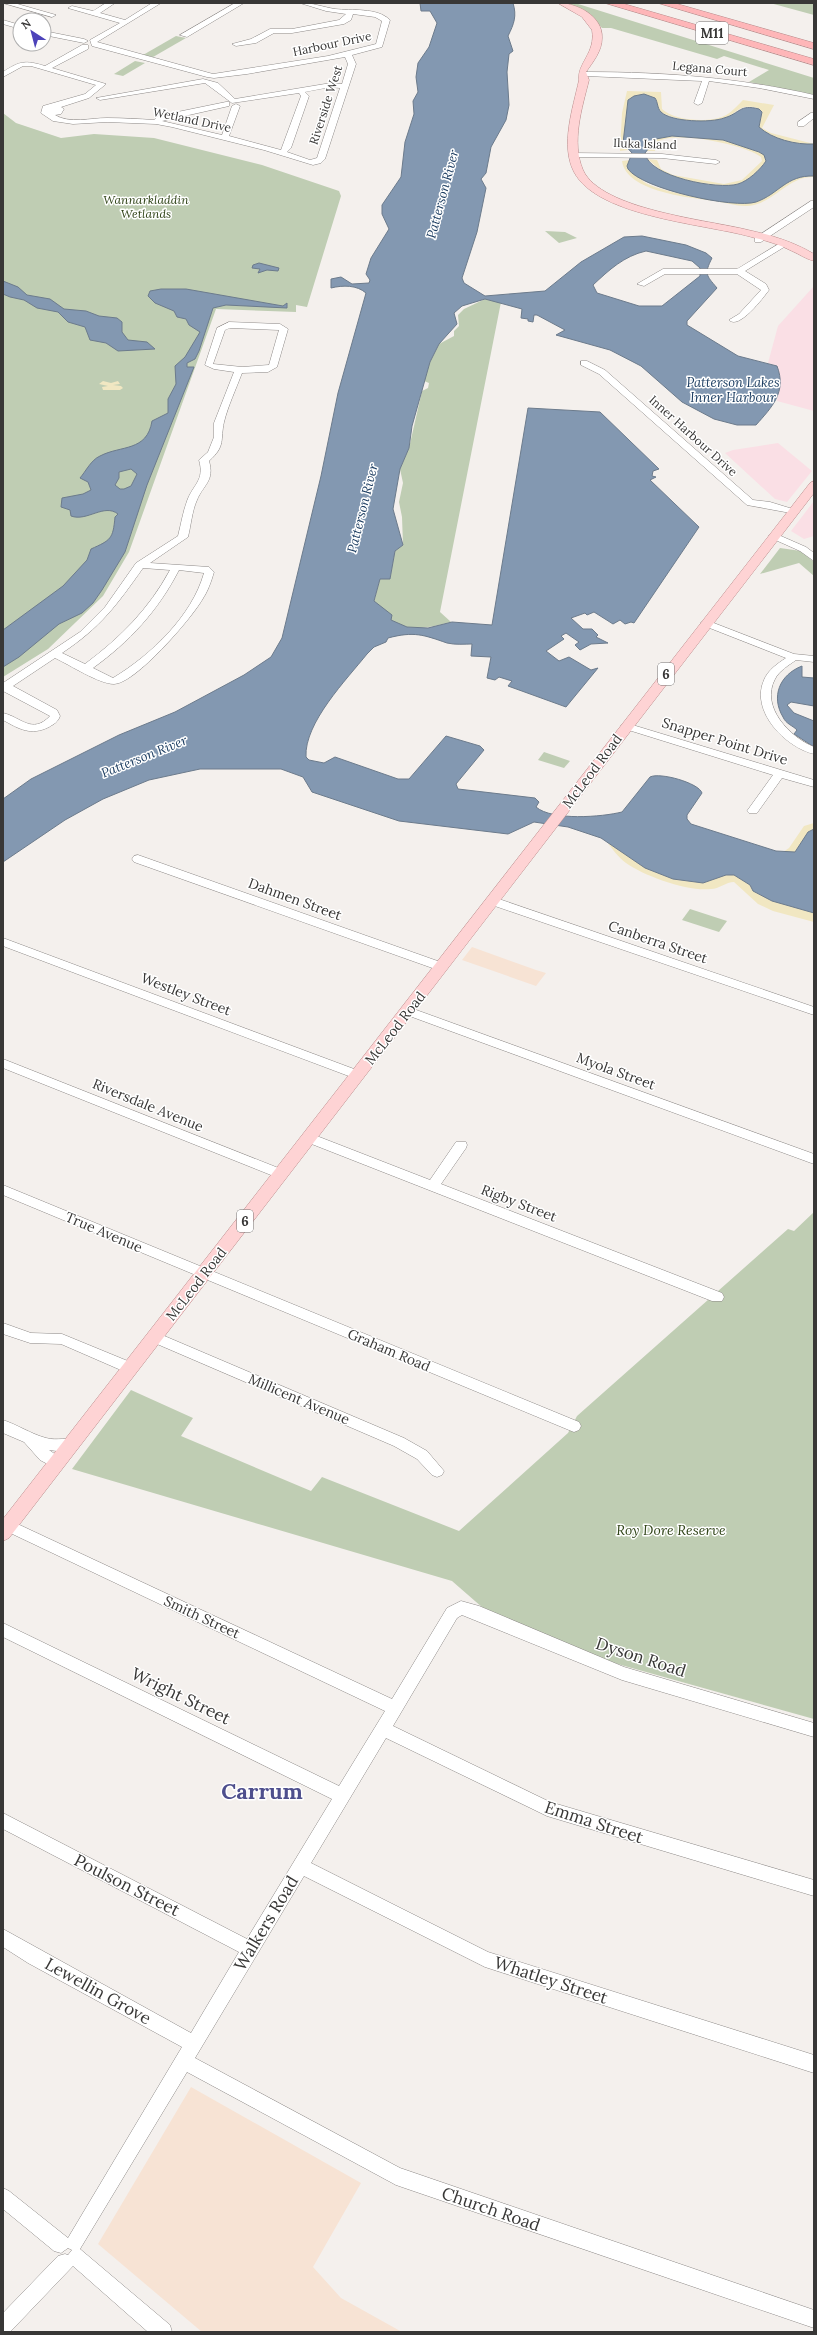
<svg xmlns="http://www.w3.org/2000/svg" width="817" height="2335" viewBox="0 0 817 2335" font-family="Lora,serif">
  <style>
    .commercial { fill: #fadfe5 }
    .education { fill: #f7e3d4 }
    .green { fill: #bfcdb3 }
    .sand { fill: #f1e7c2 }
    .water { fill: #8398b1; stroke: #6c7b8c; fill-rule: evenodd }
    .lines { fill: none; stroke-linecap: round; stroke-linejoin: round }
    .minor-casing { stroke: #8e8a88; stroke-width: 1 }
    .major-casing { stroke: #b98a8a; stroke-width: 1 }
    .highway-casing { stroke: #b98a8a; stroke-width: 1 }
    .minor { fill: #fff; fill-rule: evenodd }
    .major { fill: #fed3d4; fill-rule: evenodd }
    .highway { fill: #feb6b8; fill-rule: evenodd }
    .labels { text-anchor: middle; stroke-width: 3; stroke-linejoin: round; paint-order: stroke }
    .far-street-label { font-size: 12px; fill: #383736; stroke: #fff }
    .far-park-label { font-size: 12px; font-style: italic; fill: #314519; stroke: #fff }
    .shield { fill: #fff; stroke: #747372; stroke-width: 1 }
    .shield-label { font-size: 13px; font-weight: bold; fill: #383736 }
    .far-water-label { font-size: 13px; font-style: italic; fill: #1d3e62; stroke: #fff }
    .street-label { font-size: 14px; fill: #383736; stroke: #fff }
    .park-label { font-size: 14px; font-style: italic; fill: #314519; stroke: #fff }
    .near-street-label { font-size: 17px; fill: #383736; stroke: #fff }
    .near-district-label { font-size: 22px; font-weight: bold; fill: #4e4f8d; stroke: #fff }
  </style>
  <rect width="100%" height="100%" fill="#f4f0ed"/>
  <!-- commercial -->
  <g class="commercial">
    <path d="M814,286V411L777,401L780,375L777,366L768,363L778,326Z"/>
    <path d="M778,443L812,471L787,502L775,499L725,453L733,450Z"/>
    <path d="M814,501V536L804,539L791,531Z"/>
  </g>
  <!-- education -->
  <g class="education">
    <path d="M472,947L536,970L546,973L536,986L462,960Z"/>
    <path d="M191,2087L361,2183L313,2267L341,2298L402,2332H202L98,2244Z"/>
  </g>
  <!-- green -->
  <g class="green">
    <path d="M568,3H575L814,78V95L749,82L769,70L724,56L717,59L611,28H602L591,16Z"/>
    <path d="M770,3H814V15Z"/>
    <path d="M176,36L186,38L153,57L143,55Z"/>
    <path d="M135,61L145,63L123,76L114,74Z"/>
    <path d="M3,113L16,123L61,138L94,134L154,138L262,165L339,191L341,196L307,307L296,305V312L216,309L129,552L103,596L48,649L3,677Z"/>
    <path d="M545,231L565,232L577,238L559,243Z"/>
    <path d="M485,299L501,302L440,612L451,622C432,627 409,633 391,620C385,615 379,607 374,602L380,579H390L395,551L403,545L402,517L399,502L403,483L400,469L409,448L422,391L428,388L429,383L424,381L430,362L439,344L454,336V331L459,326L458,315L464,309Z"/>
    <path d="M780,548L801,551L814,562V576L799,563L760,574Z"/>
    <path d="M544,752L570,761L564,768L538,760Z"/>
    <path d="M690,909L727,921L719,932L682,920Z"/>
    <path d="M814,1212V1719L614,1663L483,1608L452,1581L72,1469L131,1390L193,1418L181,1436L311,1491L322,1477L459,1531L568,1433L577,1416L788,1229L794,1231Z"/>
  </g>
  <!-- sand -->
  <g class="sand">
    <path d="M627,91L661,92L662,109C674,121 709,123 724,116C731,113 738,105 743,100L774,105L762,128L771,133L814,144C796,145 772,139 759,127L762,112C759,107 751,106 745,107C738,108 732,116 724,118C706,125 680,121 662,113L658,108L656,99L629,104L626,118V148L628,150L620,151L622,113Z"/>
    <path d="M672,136L723,140L759,152L764,155L766,161C760,169 750,180 741,183C726,189 680,181 666,174C658,170 654,163 647,159L657,160L661,169L673,175L724,184L742,180L762,161L761,157C747,145 668,128 655,144V151H646L656,139Z"/>
    <path d="M630,160L628,164C633,169 638,177 644,182C658,192 742,207 757,201C779,193 787,175 814,176V177C790,176 777,199 754,205C742,208 727,203 715,201C692,198 626,192 622,161Z"/>
    <path d="M103,381L111,383L118,381L120,384L113,385L121,386L123,388L120,390H103L102,387L108,386L99,384Z"/>
    <path d="M814,823V829L808,832L795,852H783L789,848L804,826Z"/>
    <path d="M607,842L645,868L673,879L703,883L726,875H734L750,885L752,890L772,901L814,913V922L773,911L758,904L734,882C726,882 719,889 711,889C689,892 644,876 626,863C618,857 613,850 607,842Z"/>
  </g>
  <!-- water -->
  <g class="water">
    <path d="M420,3H513C517,16 514,24 508,36L513,51L509,54L507,72L509,105L506,120L491,147L486,173L481,179L486,188L477,232L462,278L464,283L485,296L545,291L581,262L624,237L642,236L686,245L706,253L712,258C704,274 706,275 717,288L687,321V325L738,356L777,366C787,392 772,407 756,425H737L714,419L682,402L641,366L610,350L556,335L565,330L537,315H534L533,322L528,321V319L521,318L522,309L485,299L462,306L454,313L457,324L439,344L430,362L412,426L409,448L400,469L393,509L403,545L395,551L390,579H380L374,601L392,615L391,620L407,627L428,628L452,622L492,625L528,408L600,412L659,469L653,471L652,476L656,477L650,480L699,527L634,623L631,622L625,624L620,620L613,624L594,612L587,615L585,613L571,618L583,629H592L598,635L596,637L608,643L591,644L580,650L575,645L579,642L566,633L561,636L564,639L546,651L559,661L569,657L591,670L598,668L566,707L508,686L512,681L499,677L495,680L487,678L491,657L471,656L472,644C465,644 455,645 447,643C424,635 414,631 388,638L386,642L374,647L367,654C347,679 304,723 306,757L309,760L324,763L335,757L398,779H409L446,736L480,746L484,750L456,784L458,789L535,798L539,802L536,807C552,821 602,817 622,812L650,777C660,772 699,783 702,793L687,815V819L691,824L776,851L795,852L808,832L814,829V913L772,901L753,891L750,885L734,875H726L703,883L673,879L645,868L601,838L568,827L534,822L508,834L399,821L312,792L303,777L281,769H200L149,780L103,799L65,820L3,862V799L31,779L119,735L175,712L244,675L271,657L282,638L321,476L338,393L366,293C357,285 343,285 331,288V279L341,277L352,284L369,283L370,280L366,274L371,258L389,229L382,214V205L401,177L405,142L414,114L413,101L418,92L416,77L418,63L429,47L437,23L430,11H421ZM646,251L692,261L700,268V276L662,306H639L597,293L593,285C609,270 624,256 646,251Z"/>
    <path d="M644,94L655,98C658,102 657,108 661,112C671,122 711,123 724,118C741,113 739,104 759,109L762,112L759,127C772,139 796,145 814,144V176C786,175 779,194 756,202C734,209 642,189 628,169L627,166L632,153L623,143L628,100L634,96ZM672,136L723,140L759,152L764,155L766,161C760,170 748,181 738,184C719,190 648,177 645,153L656,139Z"/>
    <path d="M259,263L279,268L278,271L267,270L258,273L260,269L252,268L253,265Z"/>
    <path d="M3,281L18,287L27,295L50,299L64,309L86,311L99,316L117,318L122,322V332L128,340L147,342L155,349L118,351L106,343L90,340L85,327L68,322L58,312L37,308L24,300L10,297L3,294Z"/>
    <path d="M161,289H186L283,306L287,303V308L226,305L213,308L199,351L195,359L187,363V367H194L147,485L125,552L102,590L93,603L82,613L59,624L19,657L3,667V630L63,586L87,560L91,549C111,540 113,539 115,517L118,514C104,503 87,522 71,516L70,510L61,507L62,498L83,494L91,490L88,482L80,478C86,471 91,460 100,456C121,445 147,452 152,421L168,413V399L176,384L175,366L185,357L200,332L189,325L186,319L177,317L174,311L155,303L148,296L150,291ZM131,469L137,474L131,486L124,489H120L115,485L119,478V472Z"/>
    <path d="M802,666V677L814,678V706L791,702L787,705L794,713L814,721V747L794,734L797,730C792,725 786,724 783,717C771,697 779,675 802,666Z"/>
  </g>
  <g class="lines">
    <defs>
      <g id="minor">
        <path d="M3,3H14L56,15L52,17Z"/>
        <path d="M106,3H115L100,13L125,20L152,3H161L97,42L213,74L328,56L376,44L382,21L375,17L353,14L351,20L344,24L292,33H274L256,43L236,46L232,44L251,39L270,29H292L339,20L346,14L326,11L300,3C313,3 323,7 335,9C351,11 377,7 390,20L382,47L352,55L356,64L325,159L321,163L313,165L264,150L172,127L156,124L107,122L73,124L53,121L41,113L43,106L85,94L96,85L31,66H23L3,77V72C20,61 25,60 45,66L82,45H88V49L52,68L106,84L89,98L61,107L64,109L61,114L55,115C69,124 91,118 107,118C123,118 139,119 154,120L158,116L226,102H229V106L162,121L222,135L232,106L236,104L240,106L229,136L281,150L301,96L299,93L232,103L205,83L100,100L96,98L203,79L218,83L235,99L331,83L342,84L348,64L345,57L247,74L214,78L207,77L92,46L90,40L120,23L68,8L72,6L93,11ZM331,87L340,88L317,158L310,160L287,152L291,148L309,96L305,92Z"/>
        <path d="M235,3H244L187,37L180,35Z"/>
        <path d="M3,20L20,25V29L3,24Z"/>
        <path d="M44,31L84,39L88,41L84,43L44,35Z"/>
        <path d="M589,72C665,72 740,78 814,95V99L759,88L709,81L702,103L698,105L694,103L702,81L586,76V72Z"/>
        <path d="M811,113H814V118L804,126H798V122Z"/>
        <path d="M571,153L662,154L716,160L720,162L716,164L662,158L574,157H571Z"/>
        <path d="M811,201H814V207L761,242H755V238Z"/>
        <path d="M782,242L789,244L745,271L766,284L769,290C763,298 739,330 729,320L739,314L761,290L737,274H665L644,286L637,284L663,269H737Z"/>
        <path d="M229,322L280,324L288,329L277,367L268,372L242,373C236,389 228,406 224,422C220,440 226,446 209,461C215,481 203,485 197,500C192,511 191,525 188,537L150,563L209,567L214,572C211,582 208,591 202,600C191,619 135,684 114,684C99,684 70,665 55,658L13,686L57,710L60,716C58,722 54,724 49,727C31,736 19,729 3,720V713C21,717 32,735 50,716L3,691V683L80,632L105,607L136,563L178,536C181,524 183,512 187,501C193,484 205,481 199,460L208,452L214,437V423L234,372L214,369L205,365L217,328ZM230,328L279,330L269,365L242,367L213,364L225,330ZM143,568L170,570C149,609 120,638 85,664L62,653C101,627 116,606 143,568ZM179,570L204,573C192,616 151,655 113,678L93,668C129,642 158,611 179,570Z"/>
        <path d="M581,361H587L605,370L753,500L770,502L796,510V514L747,505L599,374L581,365Z"/>
        <path d="M774,533L806,547L814,553V561L800,551L771,538L769,536Z"/>
        <path d="M706,620L794,654L814,656V662L796,660C789,665 779,671 775,679C760,707 790,737 814,747V754C785,747 750,711 764,680C768,670 777,664 786,658L702,625L701,623Z"/>
        <path d="M626,723L814,780V787L782,778L757,813H749L747,811L773,775L622,728L621,726Z"/>
        <path d="M138,855L446,964L448,967L446,970H438L134,862L132,859L134,856Z"/>
        <path d="M493,897L814,1007V1015L489,904L487,901Z"/>
        <path d="M3,938L362,1072L364,1075L358,1079L354,1078L3,946Z"/>
        <path d="M408,1007L814,1154V1164L404,1014L402,1011Z"/>
        <path d="M3,1059L286,1171L288,1174L281,1179L276,1177L3,1068Z"/>
        <path d="M309,1133L430,1180L456,1142H466L467,1145L466,1148L441,1184L722,1293L724,1297L722,1301H712L304,1141L303,1138Z"/>
        <path d="M3,1185L579,1422L581,1426L579,1430L574,1432L569,1430L3,1195Z"/>
        <path d="M3,1323L31,1333L62,1334L135,1364L137,1368L135,1372L130,1374L61,1344L30,1343L3,1334Z"/>
        <path d="M155,1332L404,1438L427,1451L444,1471L442,1475L437,1477L432,1475L417,1459L394,1446L150,1341L148,1337L150,1333Z"/>
        <path d="M3,1420C18,1425 31,1434 46,1438C57,1441 68,1437 77,1440L79,1444L77,1448L65,1452L49,1450L62,1459L64,1463L62,1467L57,1469L40,1460L24,1442L3,1433Z"/>
        <path d="M9,1520L392,1699L447,1608L461,1601L479,1606L624,1667L814,1723V1737L622,1680L462,1615L457,1618L393,1726L550,1802L814,1880V1896L547,1816L386,1738L311,1863L488,1952L814,2055V2073L485,1967L304,1876L195,2058L400,2168L814,2310V2328L396,2185L187,2072L80,2249L170,2325L172,2332H148L73,2266L10,2332H3V2313L58,2256L65,2254L68,2255L72,2250L68,2248L61,2253L54,2251L3,2209V2188L9,2191L68,2238L182,2047L28,1963L3,1947V1929L191,2033L239,1952L3,1829V1813L247,1939L332,1799L3,1637V1623L339,1786L385,1711L4,1530L3,1523Z"/>
      </g>
      <g id="major">
        <path d="M558,3C577,3 603,16 602,38C602,51 593,62 586,72L589,80C582,108 571,142 583,170C601,210 709,220 748,230C771,235 794,242 814,254V261C806,259 799,254 792,251C780,245 768,241 755,238C709,224 598,218 574,172C560,145 573,108 579,80C577,63 596,53 592,30L582,17Z"/>
        <path d="M814,481V493L9,1538L3,1541V1519L810,483Z"/>
      </g>
      <g id="highway">
        <path d="M605,3H621L814,59V65Z"/>
        <path d="M658,3H674L814,43V49Z"/>
      </g>
    </defs>
    <!-- minor casing -->
    <use href="#minor" class="minor-casing"/>
    <!-- major casing -->
    <use href="#major" class="major-casing"/>
    <!-- highway casing -->
    <use href="#highway" class="highway-casing"/>
    <!-- minor -->
    <use href="#minor" class="minor"/>
    <!-- major -->
    <use href="#major" class="major"/>
    <!-- highway -->
    <use href="#highway" class="highway"/>
  </g>
  <g class="labels">
    <!-- far-street labels -->
    <g class="far-street-label">
      <text transform="translate(332 44) rotate(-12)" y="4">Harbour Drive</text>
      <text transform="translate(710 69) rotate(5)" y="4">Legana Court</text>
      <text transform="translate(326 105) rotate(-72)" y="4">Riverside West</text>
      <text transform="translate(192 120) rotate(12)" y="4">Wetland Drive</text>
      <text transform="translate(645 144) rotate(2)" y="4">Iluka Island</text>
      <text transform="translate(693 436) rotate(42)" y="4">Inner Harbour Drive</text>
    </g>
    <!-- far-park labels -->
    <g class="far-park-label">
      <text x="146" y="204">Wannarkladdin<tspan x="146" dy="14">Wetlands</tspan></text>
    </g>
    <!-- shield labels -->
    <g class="shield">
      <rect x="696" y="22" width="32" height="22" rx="3"/>
      <rect x="658" y="663" width="16" height="22" rx="3"/>
      <rect x="237" y="1210" width="16" height="22" rx="3"/>
    </g>
    <g class="shield-label">
      <text x="712" y="38">M11</text>
      <text x="666" y="679">6</text>
      <text x="245" y="1226">6</text>
    </g>
    <!-- far-water labels -->
    <g class="far-water-label">
      <text transform="translate(442 194) rotate(-75)" y="5">Patterson River</text>
      <text x="733" y="387">Patterson Lakes<tspan x="733" dy="15">Inner Harbour</tspan></text>
      <text transform="translate(362 508) rotate(-76)" y="5">Patterson River</text>
      <text transform="translate(144 756) rotate(-22)" y="5">Patterson River</text>
    </g>
    <!-- street labels -->
    <g class="street-label">
      <text transform="translate(725 741) rotate(17)" y="5">Snapper Point Drive</text>
      <text transform="translate(592 771) rotate(-53)" y="5">McLeod Road</text>
      <text transform="translate(295 899) rotate(20)" y="5">Dahmen Street</text>
      <text transform="translate(658 942) rotate(19)" y="5">Canberra Street</text>
      <text transform="translate(186 994) rotate(21)" y="5">Westley Street</text>
      <text transform="translate(395 1028) rotate(-52)" y="5">McLeod Road</text>
      <text transform="translate(616 1071) rotate(20)" y="5">Myola Street</text>
      <text transform="translate(148 1105) rotate(22)" y="5">Riversdale Avenue</text>
      <text transform="translate(519 1203) rotate(21)" y="5">Rigby Street</text>
      <text transform="translate(104 1232) rotate(23)" y="5">True Avenue</text>
      <text transform="translate(196 1284) rotate(-52)" y="5">McLeod Road</text>
      <text transform="translate(389 1350) rotate(23)" y="5">Graham Road</text>
      <text transform="translate(299 1399) rotate(23)" y="5">Millicent Avenue</text>
      <text transform="translate(202 1617) rotate(25)" y="5">Smith Street</text>
    </g>
    <!-- park labels -->
    <g class="park-label">
      <text x="671" y="1535">Roy Dore Reserve</text>
    </g>
    <!-- near-street labels -->
    <g class="near-street-label">
      <text transform="translate(641 1657) rotate(18)" y="6">Dyson Road</text>
      <text transform="translate(181 1696) rotate(26)" y="6">Wright Street</text>
      <text transform="translate(594 1822) rotate(18)" y="6">Emma Street</text>
      <text transform="translate(127 1885) rotate(27)" y="6">Poulson Street</text>
      <text transform="translate(266 1923) rotate(-59)" y="6">Walkers Road</text>
      <text transform="translate(551 1980) rotate(18)" y="6">Whatley Street</text>
      <text transform="translate(98 1991) rotate(29)" y="6">Lewellin Grove</text>
      <text transform="translate(491 2209) rotate(19)" y="6">Church Road</text>
    </g>
    <!-- near-district labels -->
    <g class="near-district-label">
      <text x="262" y="1799">Carrum</text>
    </g>
  </g>
  <!-- border -->
  <rect width="817" height="2335" fill="none" stroke="#383736" stroke-width="8"/>
  <!-- north arrow -->
  <g transform="translate(32 32) rotate(324)"><circle r="19" fill="#ffffff" stroke="#afafaf"/>
  <path d="M0-3L7 15L0 10L-7 15Z" fill="#4d43ba"/>
  <text y="-6" font-size="11" font-weight="bold" text-anchor="middle" fill="#383736">N</text>
  </g>
</svg>
